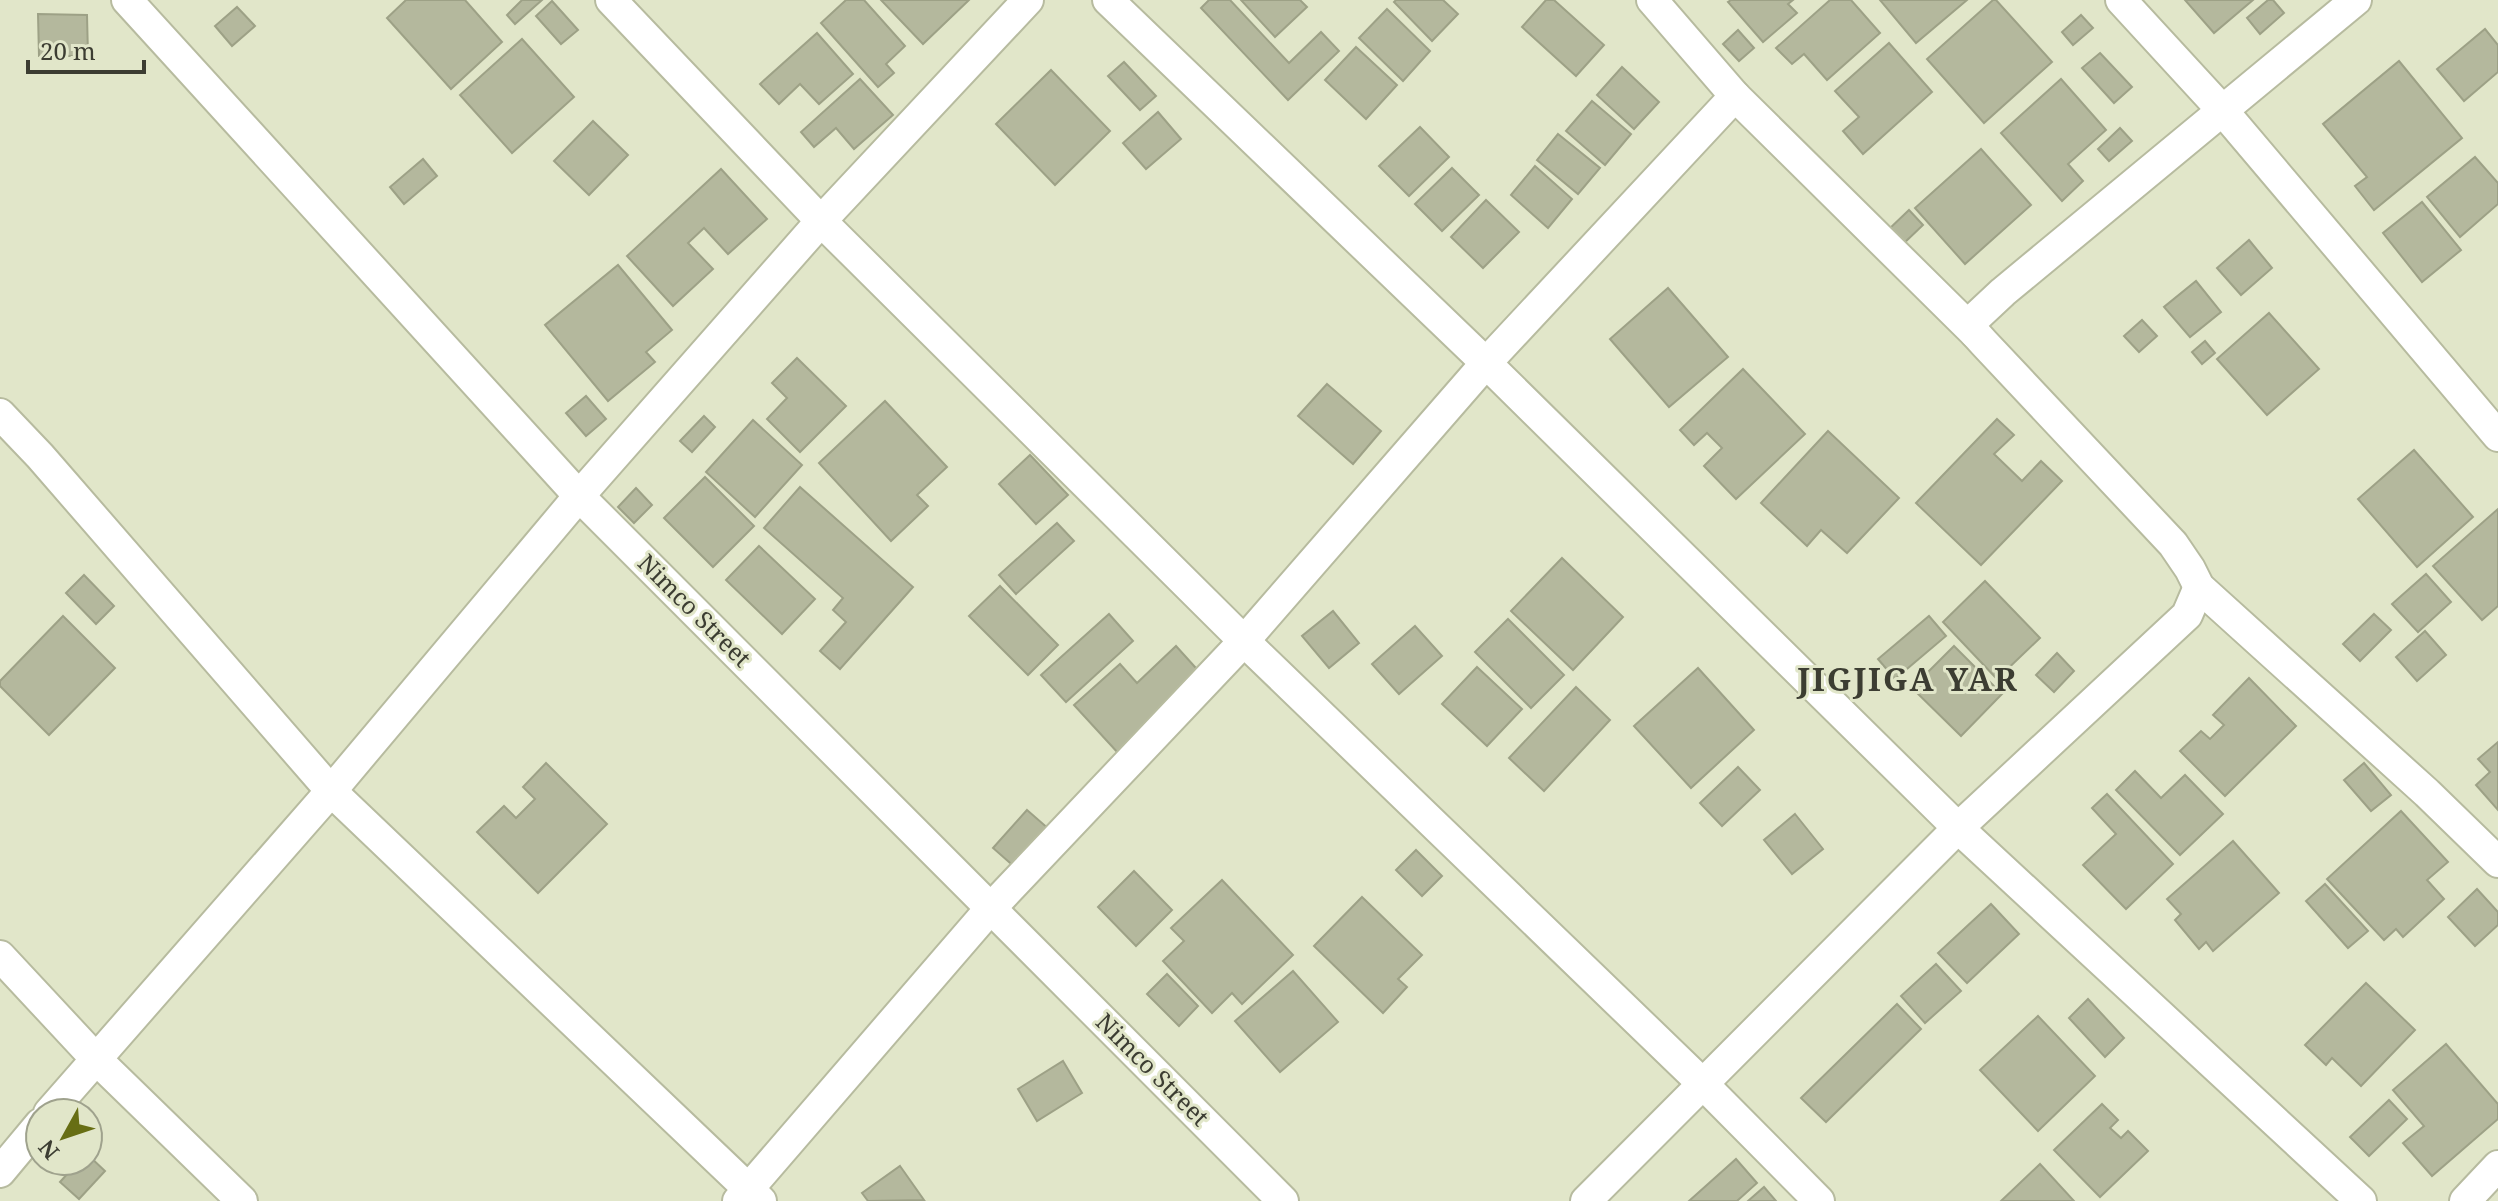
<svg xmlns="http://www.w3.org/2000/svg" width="2498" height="1201" viewBox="0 0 2498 1201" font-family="'Noto Serif',serif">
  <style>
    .building { fill: #b4b89d; stroke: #9da186; stroke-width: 2 }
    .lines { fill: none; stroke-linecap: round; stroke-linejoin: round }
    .street-casing { stroke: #b7bb9f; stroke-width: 34 }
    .street { stroke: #fff; stroke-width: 30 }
    .labels { text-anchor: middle; stroke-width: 6; stroke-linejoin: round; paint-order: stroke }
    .street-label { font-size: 24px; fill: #3c3d32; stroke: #e1e6c9 }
    .district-label { font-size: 32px; font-weight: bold; letter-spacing: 2px; fill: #3c3d32; stroke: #e1e6c9 }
  </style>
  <rect width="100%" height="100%" fill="#e1e6c9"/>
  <!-- building -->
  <g class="building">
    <path d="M406,0H465L502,42L451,89L387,18Z"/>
    <path d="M522,0H542L515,24L507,15Z"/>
    <path d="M846,0H864L905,46L886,64L894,73L878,87L821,23Z"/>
    <path d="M881,0H969L923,44Z"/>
    <path d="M1209,0H1230L1289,63L1321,32L1339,51L1288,100L1201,8Z"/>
    <path d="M1241,0H1300L1307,7L1275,37Z"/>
    <path d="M1396,0H1443L1458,14L1432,41L1394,2Z"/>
    <path d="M1546,0H1554L1604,45L1576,76L1522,27Z"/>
    <path d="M1731,0H1793L1788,4L1797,13L1763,42L1728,2Z"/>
    <path d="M1830,0H1851L1880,33L1827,80L1804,54L1792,64L1776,48Z"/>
    <path d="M1880,0H1967L1916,43Z"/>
    <path d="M1993,0H1996L2052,62L1984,123L1927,59Z"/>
    <path d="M2185,0H2253L2214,33Z"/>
    <path d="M2268,0H2273L2284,13L2260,34L2247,18Z"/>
    <path d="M552,1L578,30L561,44L536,16Z"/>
    <path d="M237,7L255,26L232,46L215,26Z"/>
    <path d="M1387,9L1430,51L1403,81L1359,38Z"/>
    <path d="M38,14L87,15L88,56H39Z"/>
    <path d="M2081,15L2093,28L2073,45L2062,32Z"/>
    <path d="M2485,29L2498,45V72L2464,101L2437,69Z"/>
    <path d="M1738,30L1754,48L1739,61L1723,44Z"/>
    <path d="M817,33L853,74L819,104L800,84L779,104L760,84Z"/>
    <path d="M522,39L574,97L512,153L460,95Z"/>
    <path d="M1889,43L1932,92L1863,154L1843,131L1859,117L1835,91Z"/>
    <path d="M1356,47L1397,85L1366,119L1325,80Z"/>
    <path d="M2100,53L2132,87L2114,103L2082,68Z"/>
    <path d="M2399,61L2462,138L2374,210L2355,186L2367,177L2323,124Z"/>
    <path d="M1124,62L1156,96L1140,110L1108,76Z"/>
    <path d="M1622,67L1659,102L1634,129L1597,95Z"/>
    <path d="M1051,70L1110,131L1055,185L996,124Z"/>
    <path d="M860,79L893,115L854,149L836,128L814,147L801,132Z"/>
    <path d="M2061,79L2106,130L2068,164L2083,181L2062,201L2001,133Z"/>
    <path d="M1592,101L1631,134L1605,165L1566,131Z"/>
    <path d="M1158,112L1181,139L1146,169L1123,143Z"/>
    <path d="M593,121L628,155L589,195L554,161Z"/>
    <path d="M1420,127L1449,157L1409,196L1379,166Z"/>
    <path d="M2120,128L2132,141L2109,161L2098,149Z"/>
    <path d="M1558,134L1600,168L1578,194L1537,160Z"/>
    <path d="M1981,149L2031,205L1965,264L1915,208Z"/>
    <path d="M2475,157L2498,183V204L2460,237L2427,197Z"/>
    <path d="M423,159L437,176L404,204L390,187Z"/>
    <path d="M1535,166L1572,199L1548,228L1511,195Z"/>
    <path d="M1452,168L1479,195L1442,231L1415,204Z"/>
    <path d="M721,169L767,219L728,254L704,228L688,243L713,269L673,306L627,256Z"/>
    <path d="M1486,200L1519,232L1483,268L1451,237Z"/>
    <path d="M2422,202L2461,250L2422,282L2383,233Z"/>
    <path d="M1909,210L1923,225L1902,245L1888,230Z"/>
    <path d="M2249,240L2272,268L2241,295L2217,268Z"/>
    <path d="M618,265L672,330L646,352L655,362L608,401L545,325Z"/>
    <path d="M2196,281L2221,312L2190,337L2164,307Z"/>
    <path d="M1668,288L1728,357L1669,407L1610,339Z"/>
    <path d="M2269,313L2319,369L2267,415L2217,359Z"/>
    <path d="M2142,320L2157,336L2139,352L2124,336Z"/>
    <path d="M2205,341L2215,353L2202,364L2192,352Z"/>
    <path d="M797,358L846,406L800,452L767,419L787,398L772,383Z"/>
    <path d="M1743,369L1805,434L1736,499L1704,466L1722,448L1707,433L1694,445L1680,430Z"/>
    <path d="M1327,384L1381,431L1353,464L1298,416Z"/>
    <path d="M586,396L606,419L586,436L566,413Z"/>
    <path d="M885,401L947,467L917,495L928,506L891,541L819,463Z"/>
    <path d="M704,416L715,427L692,452L680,441Z"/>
    <path d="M1997,419L2014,435L1994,454L2022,481L2041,461L2062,481L1981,565L1916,503Z"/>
    <path d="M753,420L802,465L755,517L706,472Z"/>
    <path d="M1828,431L1899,498L1847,553L1821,530L1807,546L1761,503Z"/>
    <path d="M2414,450L2473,517L2417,567L2358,499Z"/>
    <path d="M1030,455L1068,495L1036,524L999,484Z"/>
    <path d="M705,477L754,526L713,567L664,518Z"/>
    <path d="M800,487L913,587L840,669L820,651L846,622L833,610L843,598L764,528Z"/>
    <path d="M636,488L652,505L634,523L618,507Z"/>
    <path d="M2498,509V606L2482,620L2433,566Z"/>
    <path d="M1057,523L1074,541L1016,594L999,575Z"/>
    <path d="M759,546L815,599L782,634L726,580Z"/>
    <path d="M1562,558L1623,617L1573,670L1511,611Z"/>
    <path d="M2426,574L2451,602L2418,632L2392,604Z"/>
    <path d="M84,575L114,606L96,624L66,593Z"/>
    <path d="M1985,581L2040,638L1997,679L1943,622Z"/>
    <path d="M1000,586L1058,645L1028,675L969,616Z"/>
    <path d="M1333,611L1359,643L1329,668L1302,636Z"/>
    <path d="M1109,614L1133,641L1066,702L1041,675Z"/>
    <path d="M2374,614L2391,630L2360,661L2343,644Z"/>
    <path d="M63,616L115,668L49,735L0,686V681Z"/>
    <path d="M1929,616L1946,636L1895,679L1878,659Z"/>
    <path d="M1508,619L1564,675L1531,708L1475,652Z"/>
    <path d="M1415,626L1442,656L1399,694L1372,664Z"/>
    <path d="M2425,631L2446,655L2417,681L2396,657Z"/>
    <path d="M1176,646L1204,677L1119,754L1074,705L1120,664L1137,683Z"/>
    <path d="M1954,646L2002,694L1961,736L1912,688Z"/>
    <path d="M2057,653L2074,671L2054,692L2036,675Z"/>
    <path d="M1477,667L1522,709L1487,746L1442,704Z"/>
    <path d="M1698,668L1754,730L1691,788L1634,726Z"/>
    <path d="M2249,678L2296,726L2225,796L2180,751L2201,731L2210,739L2224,725L2213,715Z"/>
    <path d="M1576,687L1610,720L1544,791L1509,758Z"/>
    <path d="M2498,742V810L2476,785L2490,772L2478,759Z"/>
    <path d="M546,763L607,824L538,893L477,832L504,806L516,818L535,799L523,787Z"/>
    <path d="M2364,763L2391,795L2371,811L2344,780Z"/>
    <path d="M1738,767L1760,790L1722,826L1700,803Z"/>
    <path d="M2135,771L2161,798L2185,775L2223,814L2180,855L2116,790Z"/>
    <path d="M2107,794L2173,864L2126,909L2083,865L2116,834L2092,808Z"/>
    <path d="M1027,810L1050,830L1017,869L993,848Z"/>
    <path d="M2401,811L2448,862L2427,880L2444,899L2403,937L2396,929L2384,940L2327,879Z"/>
    <path d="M1795,814L1823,849L1792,874L1764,840Z"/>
    <path d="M2233,841L2279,893L2213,951L2206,942L2199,949L2175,920L2181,914L2167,899Z"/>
    <path d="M1416,850L1442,876L1422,896L1396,870Z"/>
    <path d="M1134,871L1172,910L1136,946L1098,907Z"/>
    <path d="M1222,880L1293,955L1242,1004L1232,993L1212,1013L1163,961L1184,941L1171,928Z"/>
    <path d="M2325,884L2368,931L2348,948L2306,901Z"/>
    <path d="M2477,889L2498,912V925L2475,946L2448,917Z"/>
    <path d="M1362,897L1422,955L1398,979L1407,987L1383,1013L1314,946Z"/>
    <path d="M1991,904L2019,934L1967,983L1938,953Z"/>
    <path d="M1936,964L1961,991L1925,1023L1901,996Z"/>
    <path d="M1293,971L1338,1022L1280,1072L1235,1021Z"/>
    <path d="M1167,974L1198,1006L1179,1026L1147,994Z"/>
    <path d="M2366,983L2415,1030L2361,1086L2332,1058L2326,1065L2305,1045Z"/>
    <path d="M2088,999L2124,1038L2105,1057L2069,1018Z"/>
    <path d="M1897,1004L1921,1029L1826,1122L1801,1098Z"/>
    <path d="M2038,1016L2095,1076L2038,1131L1980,1070Z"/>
    <path d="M2446,1044L2498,1104V1119L2432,1176L2403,1143L2424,1126L2393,1090Z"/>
    <path d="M1063,1061L1082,1093L1037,1121L1018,1089Z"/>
    <path d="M2389,1100L2407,1119L2369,1156L2350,1137Z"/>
    <path d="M2102,1104L2118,1120L2110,1128L2121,1138L2128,1131L2148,1151L2100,1197L2054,1150Z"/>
    <path d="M88,1155L105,1171L79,1199L60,1182L79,1161H88Z"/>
    <path d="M1736,1159L1757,1183L1737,1201H1689Z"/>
    <path d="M2040,1164L2074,1201H2001Z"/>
    <path d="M900,1166L924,1200L868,1201L862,1193Z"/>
    <path d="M1764,1187L1776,1201H1748Z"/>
  </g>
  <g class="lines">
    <defs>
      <g id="street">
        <path d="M127,0L579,496L1283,1201"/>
        <path d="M611,0L821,221L1244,641L1704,1085L1819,1201"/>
        <path d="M1108,0L1486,363L1958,828L2361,1201"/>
        <path d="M1652,0L1735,96L1975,333"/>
        <path d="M2121,0L2223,111L2498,436"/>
        <path d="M2356,0L2003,292L1972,321L1975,333L1984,343L2173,544L2190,569L2199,587L2427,793L2498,862"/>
        <path d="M0,414L40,456L331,791L761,1201"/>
        <path d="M0,956L95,1058L242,1201"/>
        <path d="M49,1113L331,791L579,496L821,221L1028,0"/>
        <path d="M0,1172L40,1124"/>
        <path d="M738,1201L990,909L1244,641L1486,363L1735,96"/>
        <path d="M1586,1201L1958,828L2187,615L2199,587"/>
        <path d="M2465,1201L2498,1166"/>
      </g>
    </defs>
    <!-- street casing -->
    <use href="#street" class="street-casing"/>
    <!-- street -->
    <use href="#street" class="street"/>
  </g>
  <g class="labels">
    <!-- street labels -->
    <g class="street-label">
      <text transform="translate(694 611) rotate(45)" y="8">Nimco Street</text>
      <text transform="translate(1152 1070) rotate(45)" y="8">Nimco Street</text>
    </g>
    <!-- district labels -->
    <g class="district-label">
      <text x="1908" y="691">JIGJIGA YAR</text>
    </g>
  </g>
  <!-- north arrow -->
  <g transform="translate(64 1137) rotate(230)"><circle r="38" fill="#e1e6c9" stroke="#9fa28d" stroke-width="2"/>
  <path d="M0-6L14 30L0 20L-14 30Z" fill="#676e14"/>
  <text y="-12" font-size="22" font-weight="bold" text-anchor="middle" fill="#3c3d32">N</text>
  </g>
  <!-- scale -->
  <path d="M28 60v12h116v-12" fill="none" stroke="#3c3d32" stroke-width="4"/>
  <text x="40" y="60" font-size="24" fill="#3c3d32" stroke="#e1e6c9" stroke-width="6" paint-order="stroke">20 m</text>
</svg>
